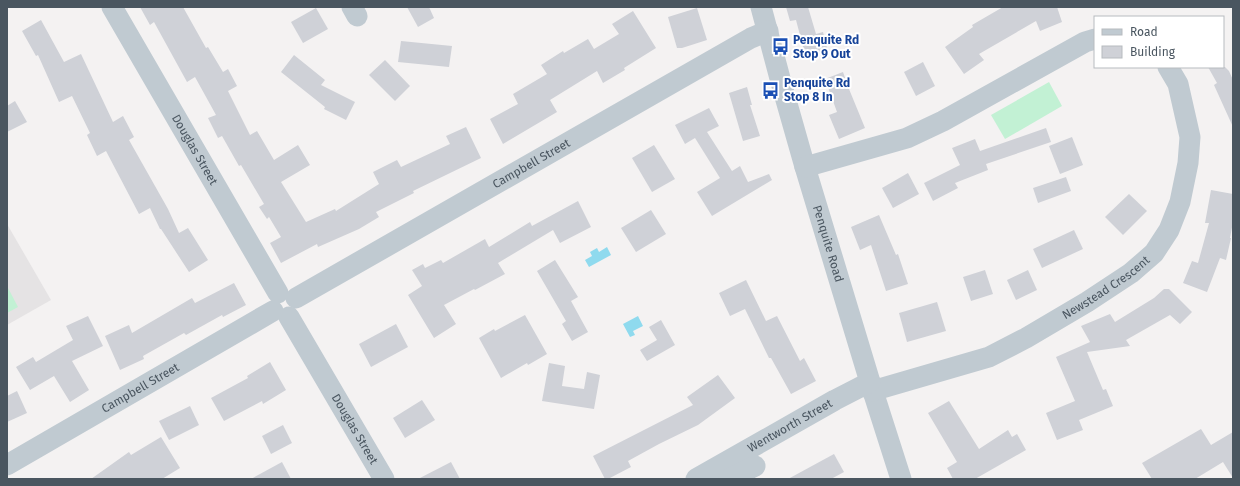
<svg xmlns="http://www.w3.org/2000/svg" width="1240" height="486" viewBox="0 0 1240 486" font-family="'Fira Sans',sans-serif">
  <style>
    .education { fill: #e5e3e4 }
    .green { fill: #c2f1d4 }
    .water { fill: #8fdaee }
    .building { fill: #cfd1d7 }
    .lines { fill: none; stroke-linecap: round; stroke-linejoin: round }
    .minor { stroke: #c0cad1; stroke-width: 21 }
    .labels { text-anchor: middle; stroke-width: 4; stroke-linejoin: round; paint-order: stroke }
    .transit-label { font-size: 12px; font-weight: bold; fill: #164399; stroke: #fff; text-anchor: start }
    .street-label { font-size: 12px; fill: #4a5660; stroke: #fff }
  </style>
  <rect width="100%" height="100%" fill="#f4f2f2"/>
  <!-- education -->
  <path class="education" d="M7,224L51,300L7,325Z"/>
  <!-- green -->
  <g class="green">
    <path d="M1049,82L1062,106L1005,139L991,115Z"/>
    <path d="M7,286L18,307L7,313Z"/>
  </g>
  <!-- water -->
  <g class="water">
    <path d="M607,247L611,255L589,267L585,260L592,256L590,252L597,248L599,252Z"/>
    <path d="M638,316L643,326L633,331L635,335L630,337L623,324Z"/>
  </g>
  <!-- building -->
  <g class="building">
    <path d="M140,7H183L206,48L208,47L223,72L228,69L237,86L228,91L250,135L257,131L274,160L298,145L310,165L281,182L306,222L335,209L336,211L379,184L373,172L397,160L401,167L450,144L446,136L466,127L481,158L413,191L414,193L376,212L379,217L359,229L318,247L317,244L281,263L270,243L281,237L269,217L267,219L259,207L264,204L241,165L239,166L222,136L218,138L208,118L216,115L195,77L187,82L154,22L150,25Z"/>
    <path d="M407,7H429L434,18L418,27Z"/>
    <path d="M786,7H808L816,34L823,32L828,52L806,58L796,20L790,21Z"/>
    <path d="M1003,7H1057L1062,22L1040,31L1036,21L979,54L984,60L964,74L945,47L973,27L972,25Z"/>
    <path d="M316,8L328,29L303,43L291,22Z"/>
    <path d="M697,8L707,40L682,48H677L668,17Z"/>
    <path d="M633,11L656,48L624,68L625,70L603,83L597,71L550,100L557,112L503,144L490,119L518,104L513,94L547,74L541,65L563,51L564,53L588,39L594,49L619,34L612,24Z"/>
    <path d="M41,20L64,62L81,54L113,122L123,116L134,137L129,140L168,209L179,233L188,228L208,260L189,272L161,229H160L150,208L139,214L106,151L97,156L87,135L90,133L72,96L59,102L38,55L36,56L22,31Z"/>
    <path d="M401,41L452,46L449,67L398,62Z"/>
    <path d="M294,55L325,80L321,85L355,102L346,120L324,109L325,107L281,72Z"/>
    <path d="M385,60L410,86L395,101L369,75Z"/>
    <path d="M923,62L935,86L916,96L904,72Z"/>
    <path d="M1208,67H1225L1229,71L1233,80V127L1214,85L1217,83Z"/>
    <path d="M843,72L849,89L865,128L839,139L829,115L837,112L825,79Z"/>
    <path d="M747,87L752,105H750L760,136L743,141L729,93Z"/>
    <path d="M15,101L27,122L7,132V106Z"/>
    <path d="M709,108L719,126L707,132L732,171L740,166L748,182L769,174L772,180L712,216L697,192L720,178L695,138L685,144L675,125Z"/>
    <path d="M1046,128L1051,142L986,164L988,170L955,183L958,188L933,201L924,183L960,165L952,148L975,139L980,151Z"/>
    <path d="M1072,137L1083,165L1060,174L1049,146Z"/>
    <path d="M654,145L675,179L652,192L632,158Z"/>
    <path d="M908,173L919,194L893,208L882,188Z"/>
    <path d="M1066,177L1071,191L1038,203L1033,188Z"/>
    <path d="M1211,190L1233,194V222L1230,238H1231L1226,260L1220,258L1207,292L1183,283L1192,261L1198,263L1209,223H1205Z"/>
    <path d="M1129,194L1147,211L1123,235L1105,217Z"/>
    <path d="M578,201L591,227L560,243L553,230L498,263L505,274L475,290L474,289L444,305L456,324L434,338L408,295L422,286L412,270L423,264L425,268L441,260L443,263L485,239L489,247L530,222L532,226Z"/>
    <path d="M651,210L666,234L636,252L621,228Z"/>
    <path d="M879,215L896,255L898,254L908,284L886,291L871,245L860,250L851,227Z"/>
    <path d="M1074,230L1083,249L1042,268L1033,249Z"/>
    <path d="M555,260L578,297L571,301L588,332L572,341L562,324L566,321L537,271Z"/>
    <path d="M985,270L993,294L971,301L963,277Z"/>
    <path d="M1028,270L1037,290L1016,300L1007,280Z"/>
    <path d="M746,280L766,321L777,316L800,361L804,358L816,381L791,394L771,358H769L745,309L730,316L719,293Z"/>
    <path d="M234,283L246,305L223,317L222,315L186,335L184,333L143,356L144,359L120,370L105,336L129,325L132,333L192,298L195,303Z"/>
    <path d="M1164,289H1169L1192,312L1180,324L1170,315L1126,340L1130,346L1087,352L1103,390L1106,389L1113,406L1079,420L1083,430L1057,440L1046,413L1075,401L1056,357L1090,342L1081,326L1110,314L1115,322L1154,298Z"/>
    <path d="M937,302L946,331L907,342L899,313Z"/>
    <path d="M525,315L547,354L528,365L527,363L501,378L479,338L494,329L495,331Z"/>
    <path d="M88,316L103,346L72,361L89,390L70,402L54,376L30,390L16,367L33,357L36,362L73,340L66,326Z"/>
    <path d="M661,320L675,345L647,361L640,350L657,340L649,327Z"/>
    <path d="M396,324L408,347L371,367L359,344Z"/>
    <path d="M270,362L286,390L263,404L262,401L224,421L211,398L248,378L247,376Z"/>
    <path d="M549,363L565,366L562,386L584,389L587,372L600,375L594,409L542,401Z"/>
    <path d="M718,375L735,398L698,425L659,444L628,461L631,467L608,479H605L593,456L693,405L687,397Z"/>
    <path d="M17,391L27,413L7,422V396Z"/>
    <path d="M422,400L435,420L405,438L393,418Z"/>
    <path d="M949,401L979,449L1008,430L1012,437L1017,434L1026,450L975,479H953L947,468L957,462L928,413Z"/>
    <path d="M190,406L199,425L169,440L159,421Z"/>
    <path d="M283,425L292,443L271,454L262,436Z"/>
    <path d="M1201,429L1211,445L1233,432V478L1223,462L1195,479H1152L1142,463Z"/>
    <path d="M161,437L180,468L162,479H91L129,452L131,455Z"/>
    <path d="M834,454L844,472L831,479H788Z"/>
    <path d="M282,462L291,479H251Z"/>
    <path d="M451,462L460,479H418Z"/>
  </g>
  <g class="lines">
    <!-- minor -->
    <g class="minor">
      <path id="s1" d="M112,7L278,293"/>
      <path d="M352,7L357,16"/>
      <path id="s2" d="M761,7L782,86L805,167L870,382L901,479"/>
      <path d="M805,167L907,138L943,121L1085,42L1095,39"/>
      <path id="s3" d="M296,298L751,38L768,31"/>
      <path id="s4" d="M289,317L384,479"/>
      <path id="s5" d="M872,391L989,357L1026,338L1087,302L1131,273L1154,253L1169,230L1180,202L1188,163L1190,137L1178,84L1168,67"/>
      <path id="s6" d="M7,465L273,311"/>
      <path id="s7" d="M696,479L835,400L870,382"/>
      <path d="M729,479L755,466"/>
    </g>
  </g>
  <!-- icons -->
  <defs>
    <symbol id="bus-bare" viewBox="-9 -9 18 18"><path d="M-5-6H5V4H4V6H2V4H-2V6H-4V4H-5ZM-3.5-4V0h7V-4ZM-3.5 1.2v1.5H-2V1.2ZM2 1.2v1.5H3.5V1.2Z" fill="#1a4fb4" stroke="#fff" stroke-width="2.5" paint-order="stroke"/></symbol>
  </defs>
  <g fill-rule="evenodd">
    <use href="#bus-bare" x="768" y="34" width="25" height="25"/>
    <use href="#bus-bare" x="758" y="78" width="25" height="25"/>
  </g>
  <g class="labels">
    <!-- transit labels -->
    <g class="transit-label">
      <text x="793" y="44">Penquite Rd<tspan x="793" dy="14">Stop 9 Out</tspan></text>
      <text x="784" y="87">Penquite Rd<tspan x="784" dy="14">Stop 8 In</tspan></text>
    </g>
    <!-- street labels -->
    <g class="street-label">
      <text dy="4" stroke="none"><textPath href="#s1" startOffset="165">Douglas Street</textPath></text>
      <text dy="4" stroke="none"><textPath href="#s3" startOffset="271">Campbell Street</textPath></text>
      <text dy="4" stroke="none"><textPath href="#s2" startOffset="246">Penquite Road</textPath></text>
      <text dy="4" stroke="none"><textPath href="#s5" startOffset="258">Newstead Crescent</textPath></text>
      <text dy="4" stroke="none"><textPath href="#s6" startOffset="154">Campbell Street</textPath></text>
      <text dy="4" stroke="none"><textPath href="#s7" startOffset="108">Wentworth Street</textPath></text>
      <text dy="4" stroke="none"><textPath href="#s4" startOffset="130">Douglas Street</textPath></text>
    </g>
  </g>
  <!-- border -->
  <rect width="1240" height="486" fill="none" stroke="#4a5660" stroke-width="16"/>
  <!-- legend -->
  <rect x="1094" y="16" width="130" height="52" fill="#ffffff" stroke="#b7bbbf"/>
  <rect x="1102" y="29" width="20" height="6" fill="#c0cad1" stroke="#b7bbbf"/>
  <text x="1130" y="36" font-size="12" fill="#4a5660">Road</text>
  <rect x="1102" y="46" width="20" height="12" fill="#cfd1d7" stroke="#b7bbbf"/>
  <text x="1130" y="56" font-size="12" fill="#4a5660">Building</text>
</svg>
